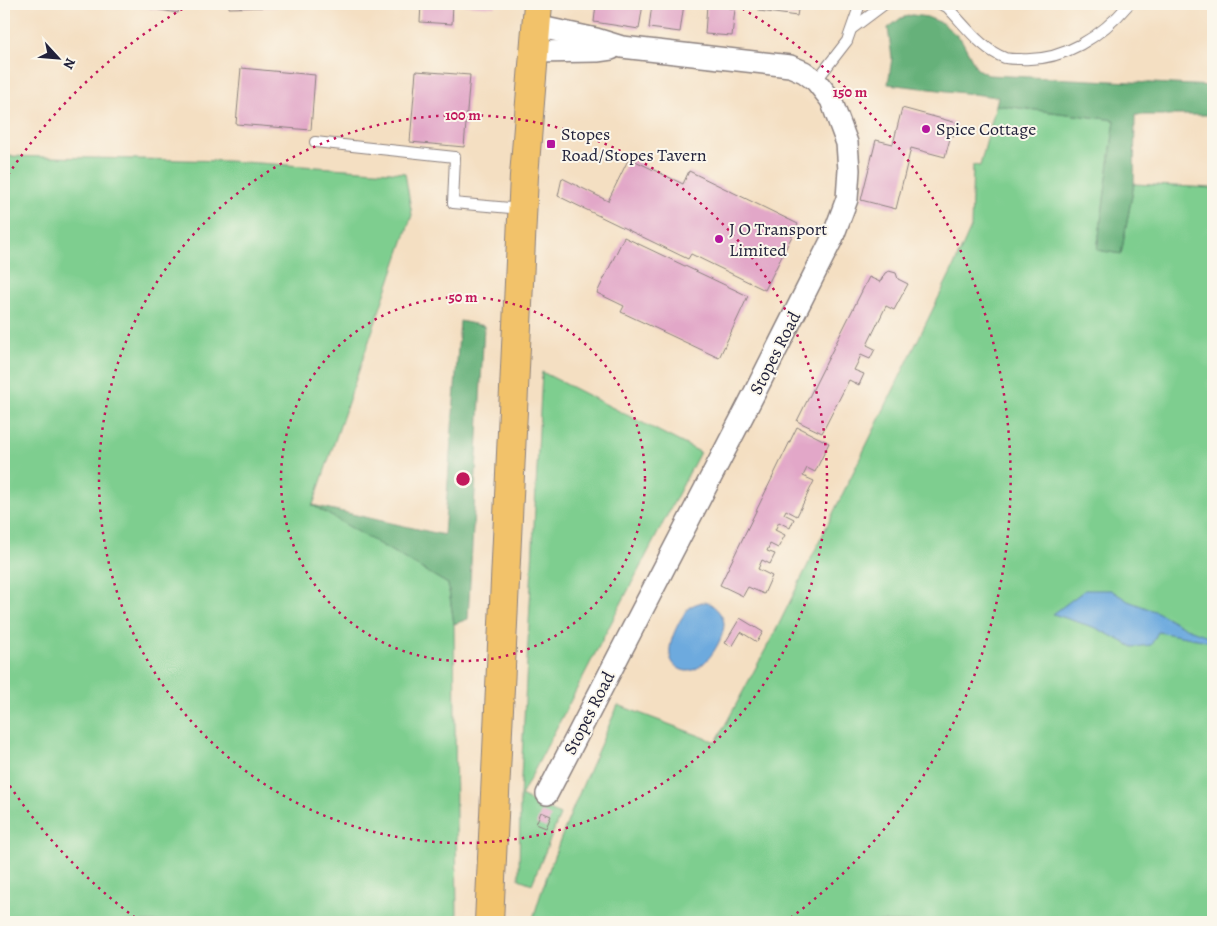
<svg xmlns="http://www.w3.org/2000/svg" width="1217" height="926" viewBox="0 0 1217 926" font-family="Alegreya,serif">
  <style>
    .green { fill: #7ece8f; stroke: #507865 }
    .forest { fill: #66b17a; stroke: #446a5a }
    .water { fill: #6daade; stroke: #48668c }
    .building { fill: #e2a7c8 }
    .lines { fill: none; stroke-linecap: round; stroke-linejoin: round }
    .lane-casing { stroke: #8b807e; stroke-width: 12 }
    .street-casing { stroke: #8b807e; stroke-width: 24 }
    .primary-casing { stroke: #8b807e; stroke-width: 30 }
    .lane { stroke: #fff; stroke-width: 10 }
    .street { stroke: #fff; stroke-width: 21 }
    .primary { stroke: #f2c26a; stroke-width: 28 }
    .ring { fill: none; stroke: #c2185b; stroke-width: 2.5; stroke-dasharray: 2.5 5 }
    .poi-dot { fill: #b5179e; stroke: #fbf7ec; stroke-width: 2 }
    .labels { text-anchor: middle; stroke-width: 4; stroke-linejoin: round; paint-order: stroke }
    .poi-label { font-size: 18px; fill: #22223b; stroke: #fbf7ec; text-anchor: start }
    .street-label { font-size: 18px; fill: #22223b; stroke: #fbf7ec }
    .centre { fill: #c2185b; stroke: #fbf7ec; stroke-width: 2.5 }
    .ring-label { font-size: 15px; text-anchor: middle; font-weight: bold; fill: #c2185b; stroke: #fbf7ec; stroke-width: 4; stroke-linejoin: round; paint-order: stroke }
  </style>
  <rect width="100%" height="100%" fill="#fbf7ec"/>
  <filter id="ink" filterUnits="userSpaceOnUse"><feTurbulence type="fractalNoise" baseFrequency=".02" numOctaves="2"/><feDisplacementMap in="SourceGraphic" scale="10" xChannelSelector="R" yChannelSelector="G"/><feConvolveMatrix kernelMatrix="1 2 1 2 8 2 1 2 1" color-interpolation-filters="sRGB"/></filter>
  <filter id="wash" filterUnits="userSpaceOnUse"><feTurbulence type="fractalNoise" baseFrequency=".0096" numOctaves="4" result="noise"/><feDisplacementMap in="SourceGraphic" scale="20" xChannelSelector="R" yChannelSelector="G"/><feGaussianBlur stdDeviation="1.12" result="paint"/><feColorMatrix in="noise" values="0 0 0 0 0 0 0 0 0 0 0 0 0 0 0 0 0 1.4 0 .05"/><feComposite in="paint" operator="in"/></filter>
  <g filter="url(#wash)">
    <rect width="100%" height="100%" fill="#f4dfc2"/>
    <!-- green -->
    <g class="green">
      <path d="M996,105L1115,120L1097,250L1121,254L1134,184L1213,188V922H532C554,847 586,777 618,705L716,742L777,628L953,268L971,227L973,165L980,166Z"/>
      <path d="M4,156L228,161L405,173L412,215L313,505L448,584L454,624L457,922H4Z"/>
      <path d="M542,372L700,452L521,796L560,815L532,884L519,879L520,797Z"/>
    </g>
    <!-- forest -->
    <g class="forest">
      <path d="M912,15L927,17L942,23L961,39L977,69L988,75L1213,86V115H1135L1134,184L1121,254L1097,250L1115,120L996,105L998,97L888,84L892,58L888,28L901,18Z"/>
      <path d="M460,321L484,326L468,619L454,624L448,584L312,505L444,535Z"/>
    </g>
    <!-- water -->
    <g class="water">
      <path d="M1085,590H1111L1128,601L1157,612L1186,628L1213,638V642L1158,632L1151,645L1133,647L1096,628L1053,614Z"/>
      <path d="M708,602C715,607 723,614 724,623C725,640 701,678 682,670C660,661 673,633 681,619C684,615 686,609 690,607C696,603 702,602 708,602Z"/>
    </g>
    <g id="blocks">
      <!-- building -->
      <g class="building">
        <path d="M144,4H180L178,13L148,8Z"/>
        <path d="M229,4H277V7L229,8Z"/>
        <path d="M421,4H453L452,24L420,22Z"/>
        <path d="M463,4H495V7L463,5Z"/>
        <path d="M596,4H643L639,29L594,22Z"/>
        <path d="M652,4H684L680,32L649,28Z"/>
        <path d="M707,4H729V8L735,9L732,36L705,34Z"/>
        <path d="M760,4H799L797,16L759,11Z"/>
        <path d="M241,68L315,75L311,130L236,124Z"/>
        <path d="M416,71L470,75L464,147L410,142Z"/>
        <path d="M902,108L957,123L954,136L951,135L945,157L911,148L896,209L861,200L876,140L893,144Z"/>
        <path d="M629,158L683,184L689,171L798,224L765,290L691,254L688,259L558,196L562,178L608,201Z"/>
        <path d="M624,237L748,296L719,358L621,312L624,306L597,293Z"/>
        <path d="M889,271L896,273L898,279L908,284L894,310L886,306L867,345L875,349L870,359L861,355L858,362L854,370L864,374L859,385L849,380L822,433L797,421L869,277L880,282L885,273Z"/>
        <path d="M797,427L829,443L815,472L807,468L803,476L814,481L797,516L786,510L784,514L794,519L790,528L779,522L775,530L785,535L778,548L770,544L767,551L775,554L770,564L762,560L758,569L772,576L764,594L748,587L743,596L720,585Z"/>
        <path d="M740,618L763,632L757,642L741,632L732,647L725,643Z"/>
        <path d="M541,812L551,816L546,828L536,824Z"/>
      </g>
    </g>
  </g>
  <g filter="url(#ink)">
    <use href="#blocks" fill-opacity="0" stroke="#8b807e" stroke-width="1"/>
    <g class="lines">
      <defs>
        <g id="lane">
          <path d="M940,4L947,7C964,24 982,50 1005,58C1009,59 1015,59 1020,59C1063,62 1102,36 1129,4"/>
          <path d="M853,28L885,4"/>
          <path d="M816,81L847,41L860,4"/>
          <path d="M315,142L455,157L453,203L522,209"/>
        </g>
        <g id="street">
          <path d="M536,26L596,39L622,47L790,66L804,72L816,81L831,100L847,143L849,170L847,199L832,239L755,392L547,794"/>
          <path d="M534,52L597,51L611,49"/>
        </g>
        <path id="primary" d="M489,922L524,176L538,4"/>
      </defs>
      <!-- lane casing -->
      <use href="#lane" class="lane-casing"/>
      <!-- street casing -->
      <use href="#street" class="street-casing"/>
      <!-- primary casing -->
      <use href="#primary" class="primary-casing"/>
      <!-- lane -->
      <use href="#lane" class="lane"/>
      <!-- street -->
      <use href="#street" class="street"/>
      <!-- primary -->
      <use href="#primary" class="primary"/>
    </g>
  </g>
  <!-- distance rings -->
  <g class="ring">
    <circle cx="463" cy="479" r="182"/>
    <circle cx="463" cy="479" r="364"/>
    <path d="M141 922A547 547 0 0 1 4 777M4 181A547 547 0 0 1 189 5M736 5A547 547 0 0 1 785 922"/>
  </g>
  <!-- markers -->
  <g class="poi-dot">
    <circle cx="926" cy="129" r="5"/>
    <rect x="546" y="139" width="10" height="10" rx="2.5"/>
    <circle cx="719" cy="239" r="5"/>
  </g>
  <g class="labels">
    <!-- poi labels -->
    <g class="poi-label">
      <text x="936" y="135">Spice Cottage</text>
      <text x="561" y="140">Stopes<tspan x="561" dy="21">Road/Stopes Tavern</tspan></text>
      <text x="729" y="235">J O Transport<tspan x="729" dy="21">Limited</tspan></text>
    </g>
    <!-- street labels -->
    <g class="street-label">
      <text transform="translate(775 353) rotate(-63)" y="6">Stopes Road</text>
      <text transform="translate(589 713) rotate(-63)" y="6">Stopes Road</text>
    </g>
  </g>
  <circle cx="463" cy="479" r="8" class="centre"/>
  <g class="ring-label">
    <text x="850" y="97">150 m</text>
    <text x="463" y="120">100 m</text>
    <text x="463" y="302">50 m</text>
  </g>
  <!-- margin -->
  <rect width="1217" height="926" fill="none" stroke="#fbf7ec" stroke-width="20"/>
  <!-- north arrow -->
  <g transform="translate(58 58) rotate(116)" stroke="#fbf7ec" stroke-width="4" paint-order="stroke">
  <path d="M0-4L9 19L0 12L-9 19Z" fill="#22223b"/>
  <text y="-8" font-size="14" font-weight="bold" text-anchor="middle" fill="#22223b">N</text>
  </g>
</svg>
